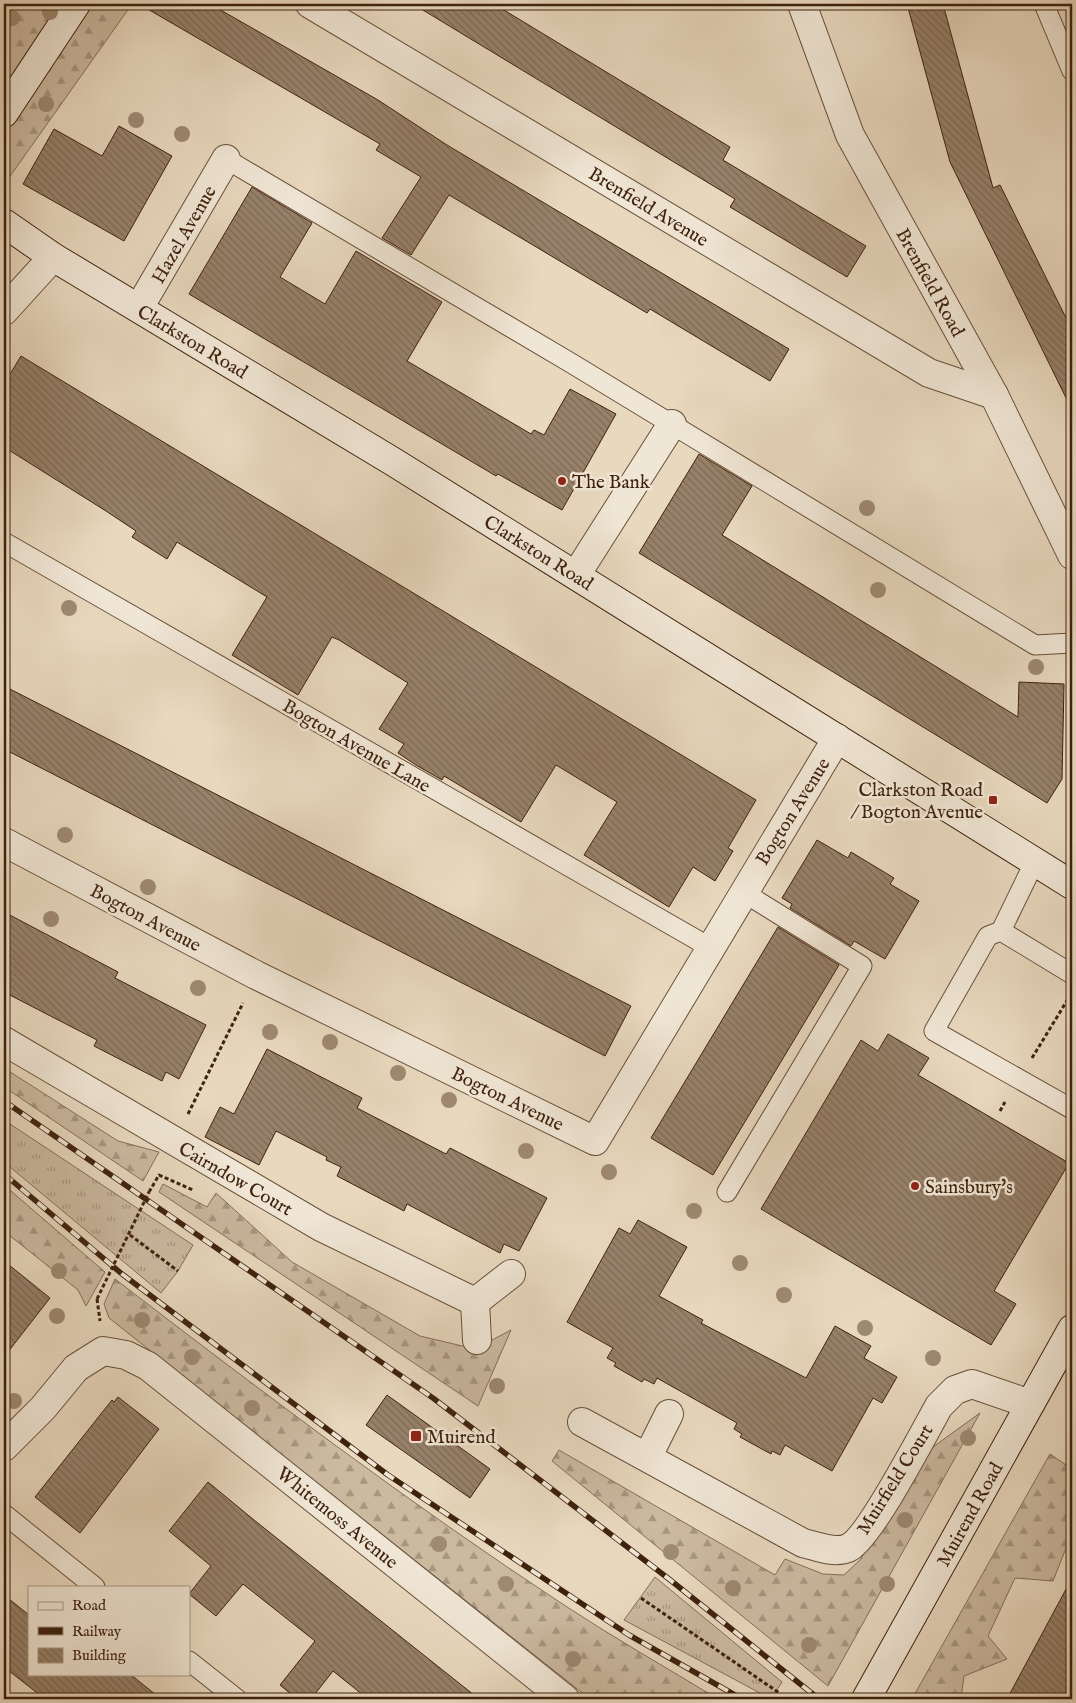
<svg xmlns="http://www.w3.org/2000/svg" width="1076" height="1703" viewBox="0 0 1076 1703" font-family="'IM FELL English',serif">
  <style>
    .grass { fill: url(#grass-tufts); stroke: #856e57 }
    .forest { fill: url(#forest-firs); stroke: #856e57 }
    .building { fill: url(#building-back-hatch); stroke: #3f220e }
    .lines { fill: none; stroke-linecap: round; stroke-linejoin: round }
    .lane-casing { stroke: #69503a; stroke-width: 21 }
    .street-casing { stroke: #69503a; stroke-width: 30 }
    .secondary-casing { stroke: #3f220e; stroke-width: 30 }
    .path { stroke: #3f220e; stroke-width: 3; stroke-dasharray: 4 2.5; stroke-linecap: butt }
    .lane { stroke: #f0e6d5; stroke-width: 19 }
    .street { stroke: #f0e6d5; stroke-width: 28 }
    .secondary { stroke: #f0e6d5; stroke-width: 28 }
    .rail-casing { stroke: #3f220e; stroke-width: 5.5 }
    .rail { stroke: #f0e6d5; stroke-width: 4; stroke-dasharray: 11; stroke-linecap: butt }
    .path-bridge { stroke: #3f220e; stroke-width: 3; stroke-dasharray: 4 2.5; stroke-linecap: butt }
    .tree { fill: #9e8971 }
    .poi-dot { fill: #8f2418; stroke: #f0e6d5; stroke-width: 2 }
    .labels { text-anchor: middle; stroke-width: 5; stroke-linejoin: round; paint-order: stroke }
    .street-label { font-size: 19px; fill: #3f220e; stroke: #f0e6d5 }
    .poi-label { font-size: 19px; fill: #3f220e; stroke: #f0e6d5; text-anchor: start }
  </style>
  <defs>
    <pattern id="grass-tufts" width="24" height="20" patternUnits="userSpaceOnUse" patternTransform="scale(1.25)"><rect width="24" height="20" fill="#cbb9a0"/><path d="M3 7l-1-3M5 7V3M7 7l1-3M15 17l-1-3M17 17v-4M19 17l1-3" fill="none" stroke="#a69681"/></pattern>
    <pattern id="forest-firs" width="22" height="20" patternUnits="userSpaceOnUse" patternTransform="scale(1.25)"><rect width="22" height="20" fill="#cbb9a0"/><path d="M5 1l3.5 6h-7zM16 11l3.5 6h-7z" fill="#a69681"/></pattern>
    <pattern id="building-back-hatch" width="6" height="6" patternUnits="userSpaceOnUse" patternTransform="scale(1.25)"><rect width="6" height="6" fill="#97816a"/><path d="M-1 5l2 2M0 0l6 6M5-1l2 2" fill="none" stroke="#7d6956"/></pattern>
  </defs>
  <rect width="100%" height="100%" fill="#e8d8be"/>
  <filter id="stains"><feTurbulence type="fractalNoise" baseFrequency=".004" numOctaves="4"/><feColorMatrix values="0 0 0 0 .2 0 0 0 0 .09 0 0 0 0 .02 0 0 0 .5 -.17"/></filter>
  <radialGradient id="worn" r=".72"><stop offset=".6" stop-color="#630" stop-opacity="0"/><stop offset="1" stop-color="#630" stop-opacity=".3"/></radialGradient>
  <!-- grass -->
  <g class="grass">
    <path d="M4,1120L193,1245L178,1271L161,1293L4,1162Z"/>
    <path d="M655,1577L782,1682L771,1699L624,1620Z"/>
  </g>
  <!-- forest -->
  <g class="forest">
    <path d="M4,4H132L6,182L4,181Z"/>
    <path d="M4,1068L118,1141L159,1152L143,1181L4,1087Z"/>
    <path d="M163,1184L207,1207L216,1193L292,1262L420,1336L475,1349L511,1330L478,1406L159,1192Z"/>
    <path d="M4,1185L105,1272L86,1306L78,1290L4,1231Z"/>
    <path d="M115,1279C262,1392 409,1503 564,1605C614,1638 667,1668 718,1699H590L109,1318L104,1304Z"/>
    <path d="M980,1413L828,1686L552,1461L559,1450L775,1575L785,1559L823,1574L844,1575L860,1560L922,1455Z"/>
    <path d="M1050,1454L1069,1467L1072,1473V1533L1053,1581L1015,1578L988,1636L1007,1659L964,1676L961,1699H912Z"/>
  </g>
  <!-- building -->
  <g class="building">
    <path d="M139,4H210L378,100L447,145L789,349L770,381L650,309L647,313L449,195L411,255L382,238L421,177L376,150L380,144Z"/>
    <path d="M413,4H494L730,147L723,160L866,246L847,277L730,207L735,199Z"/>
    <path d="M907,4H943L993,188L1000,185L1072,330V410L950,162Z"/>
    <path d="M119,126L172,156L124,241L23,184L54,129L102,156Z"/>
    <path d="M252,187L312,223L280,277L325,304L356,251L442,302L407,361L531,434L534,430L544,435L570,389L616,414L562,510L498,474L496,476L189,294Z"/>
    <path d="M21,356L756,800L728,848L733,851L715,881L693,867L669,907L584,855L617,802L556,765L521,822L444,776L442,780L416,765L398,753L404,744L379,729L408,683L339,640L332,637L298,695L232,655L267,597L177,542L167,559L132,537L136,531L106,511L4,447V384Z"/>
    <path d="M699,454L752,486L722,535L1018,717L1019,682L1064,684L1062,779L1047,803L639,553Z"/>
    <path d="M4,686L631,1006L605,1056L4,749Z"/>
    <path d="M817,840L848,858L851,852L894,878L890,884L919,901L885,959L854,941L851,946L790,908L792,904L782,898Z"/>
    <path d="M4,912L118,972L115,978L206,1025L179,1079L166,1072L162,1081L94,1046L97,1040L4,992Z"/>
    <path d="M778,927L839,965L713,1175L651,1138Z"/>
    <path d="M888,1034L929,1058L918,1075L1069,1163L994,1291L1016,1304L991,1345L761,1209L861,1040L878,1051Z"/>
    <path d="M267,1049L362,1098L357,1108L446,1154L450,1148L547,1198L519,1251L504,1244L500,1253L407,1204L404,1211L337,1176L341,1167L326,1160L327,1157L276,1131L259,1165L205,1137L220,1107L234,1114Z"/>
    <path d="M638,1220L687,1247L659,1296L703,1320L701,1323L806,1378L835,1326L871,1346L864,1358L897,1377L882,1403L873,1398L832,1471L785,1445L780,1455L772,1451L771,1454L740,1437L742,1434L734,1429L737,1423L657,1378L654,1384L644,1379L642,1382L614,1366L616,1363L607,1358L613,1348L567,1322L619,1228L630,1234Z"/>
    <path d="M4,1261L50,1298L4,1357Z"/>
    <path d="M387,1395L490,1469L470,1498L366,1425Z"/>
    <path d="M118,1397L159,1429L80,1533L35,1497L112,1400L114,1402Z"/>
    <path d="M208,1482L254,1520L479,1699H368L333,1671L311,1699H297L280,1685L315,1641L243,1584L216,1616L189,1594L211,1566L169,1531Z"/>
    <path d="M1072,1578V1680L1062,1699H1007Z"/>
    <path d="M4,1595L29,1615V1674H130L161,1699H45L4,1667Z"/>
  </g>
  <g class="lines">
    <defs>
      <g id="lane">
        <path d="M1044,4L1072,71"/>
        <path d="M226,159L571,363L1035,645L1072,643"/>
        <path d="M4,542L711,948"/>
        <path d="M1035,861L1001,931L988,936L934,1031L1072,1109"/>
        <path d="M1001,931L1072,974"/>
        <path d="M727,1192L862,966L743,892"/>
        <path d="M4,1514L95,1587"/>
        <path d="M189,1661L237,1699"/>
      </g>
      <g id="street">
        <path d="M310,4L929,373L994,395"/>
        <path d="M802,4L850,135L994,395L1072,555"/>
        <path d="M139,308L226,159"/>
        <path d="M4,311L53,257"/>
        <path d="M576,575L672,424"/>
        <path d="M4,842L256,975L595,1141L837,738"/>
        <path d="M4,1041L321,1227L475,1302"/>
        <path d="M477,1340L475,1302L511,1274"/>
        <path d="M582,1422L803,1543C817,1546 834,1554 848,1548C869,1539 925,1431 939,1406L955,1390L972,1384L1030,1404"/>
        <path d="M4,1447L43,1408L76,1368L103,1351L126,1355L148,1366L565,1699"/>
        <path d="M648,1456L669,1414"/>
      </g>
      <g id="secondary">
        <path d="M4,113L76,4"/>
        <path d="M4,223L53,257L392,461L1072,885"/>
        <path d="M866,1699L1072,1329"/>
      </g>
    </defs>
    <!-- lane casing -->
    <use href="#lane" class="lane-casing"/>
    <!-- street casing -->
    <use href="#street" class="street-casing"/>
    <!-- secondary casing -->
    <use href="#secondary" class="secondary-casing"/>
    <!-- path -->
    <g class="path">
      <path d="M1032,1058L1068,999"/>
      <path d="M1000,1111L1005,1102"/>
      <path d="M188,1114L243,1003"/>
      <path d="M149,1192L159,1175L193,1190"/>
      <path d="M130,1235L178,1271"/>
      <path d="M97,1299L100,1321"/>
      <path d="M641,1598L788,1699"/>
    </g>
    <!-- lane -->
    <use href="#lane" class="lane"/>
    <!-- street -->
    <use href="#street" class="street"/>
    <!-- secondary -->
    <use href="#secondary" class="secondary"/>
    <defs>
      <g id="rail">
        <path d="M4,1101L433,1398L669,1579L819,1699"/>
        <path d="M4,1174L122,1274L388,1475L629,1635L742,1699"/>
      </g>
    </defs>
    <!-- rail casing -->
    <use href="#rail" class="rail-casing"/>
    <!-- rail -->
    <use href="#rail" class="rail"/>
    <!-- path-bridge -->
    <path class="path-bridge" d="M97,1299L149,1192"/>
  </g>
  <!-- trees -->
  <g class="tree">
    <circle cx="50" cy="12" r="8"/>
    <circle cx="12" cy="18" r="8"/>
    <circle cx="46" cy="104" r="8"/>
    <circle cx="136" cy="120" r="8"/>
    <circle cx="182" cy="134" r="8"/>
    <circle cx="867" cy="508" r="8"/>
    <circle cx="878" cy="590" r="8"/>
    <circle cx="69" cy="608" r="8"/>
    <circle cx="1036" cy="667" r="8"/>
    <circle cx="65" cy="835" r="8"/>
    <circle cx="148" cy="887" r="8"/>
    <circle cx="51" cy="919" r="8"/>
    <circle cx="198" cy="988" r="8"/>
    <circle cx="270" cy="1032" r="8"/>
    <circle cx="330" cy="1042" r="8"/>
    <circle cx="398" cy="1073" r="8"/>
    <circle cx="449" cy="1100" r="8"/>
    <circle cx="526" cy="1151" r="8"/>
    <circle cx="609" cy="1172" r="8"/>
    <circle cx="694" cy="1211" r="8"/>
    <circle cx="740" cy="1263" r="8"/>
    <circle cx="59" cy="1271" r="8"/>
    <circle cx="784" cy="1295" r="8"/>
    <circle cx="57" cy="1316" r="8"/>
    <circle cx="142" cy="1320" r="8"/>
    <circle cx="865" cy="1328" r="8"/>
    <circle cx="192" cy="1357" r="8"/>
    <circle cx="933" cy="1358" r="8"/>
    <circle cx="497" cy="1386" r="8"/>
    <circle cx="14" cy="1401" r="8"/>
    <circle cx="252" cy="1408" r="8"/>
    <circle cx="968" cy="1438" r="8"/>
    <circle cx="905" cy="1520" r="8"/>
    <circle cx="439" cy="1544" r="8"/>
    <circle cx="671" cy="1552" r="8"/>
    <circle cx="506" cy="1584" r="8"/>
    <circle cx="887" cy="1584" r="8"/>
    <circle cx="733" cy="1588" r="8"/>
    <circle cx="809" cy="1645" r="8"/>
    <circle cx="573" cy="1659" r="8"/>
  </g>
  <!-- markers -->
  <g class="poi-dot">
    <circle cx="562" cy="481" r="5"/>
    <rect x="988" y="795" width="10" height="10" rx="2.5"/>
    <circle cx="915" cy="1186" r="5"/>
    <rect x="410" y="1430" width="12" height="12" rx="2.5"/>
  </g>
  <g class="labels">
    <!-- street labels -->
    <g class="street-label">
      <text transform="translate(649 206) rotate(31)" y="7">Brenfield Avenue</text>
      <text transform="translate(183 234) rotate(-60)" y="7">Hazel Avenue</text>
      <text transform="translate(931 282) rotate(61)" y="7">Brenfield Road</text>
      <text transform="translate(193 341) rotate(31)" y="7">Clarkston Road</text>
      <text transform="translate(539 552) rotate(32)" y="7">Clarkston Road</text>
      <text transform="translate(357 745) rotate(30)" y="7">Bogton Avenue Lane</text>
      <text transform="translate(792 811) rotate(-58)" y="7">Bogton Avenue</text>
      <text transform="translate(146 917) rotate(28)" y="7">Bogton Avenue</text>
      <text transform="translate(508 1098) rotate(26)" y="7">Bogton Avenue</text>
      <text transform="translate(236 1178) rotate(30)" y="7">Cairndow Court</text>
      <text transform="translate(894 1479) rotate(-58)" y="7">Muirfield Court</text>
      <text transform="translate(969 1514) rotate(-61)" y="7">Muirend Road</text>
      <text transform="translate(338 1517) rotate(39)" y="7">Whitemoss Avenue</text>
    </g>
    <!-- poi labels -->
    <g class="poi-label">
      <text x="572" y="488">The Bank</text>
      <text x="983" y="796" text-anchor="end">Clarkston Road<tspan x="983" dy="22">/ Bogton Avenue</tspan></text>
      <text x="925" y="1193">Sainsbury's</text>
      <text x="427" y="1443">Muirend</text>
    </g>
  </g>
  <!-- margin -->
  <rect width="1076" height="1703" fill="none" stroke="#e8d8be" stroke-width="20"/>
  <rect x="5" y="5" width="1066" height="1693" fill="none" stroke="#3f220e" stroke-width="2.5"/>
  <rect x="10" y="10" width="1056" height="1683" fill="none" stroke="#3f220e"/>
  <!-- legend -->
  <rect x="28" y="1586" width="162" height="90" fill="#f0e6d5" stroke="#a99885"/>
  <rect x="38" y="1602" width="25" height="8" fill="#f0e6d5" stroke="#a99885"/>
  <text x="72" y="1610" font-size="15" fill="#3f220e">Road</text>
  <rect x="38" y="1627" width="25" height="8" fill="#3f220e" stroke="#a99885"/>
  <text x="72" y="1636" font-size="15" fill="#3f220e">Railway</text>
  <rect x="38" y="1648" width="25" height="15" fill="url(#building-back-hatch)" stroke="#a99885"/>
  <text x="72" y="1660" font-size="15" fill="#3f220e">Building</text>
  <rect width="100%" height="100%" filter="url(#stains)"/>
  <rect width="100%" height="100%" fill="url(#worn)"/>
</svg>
